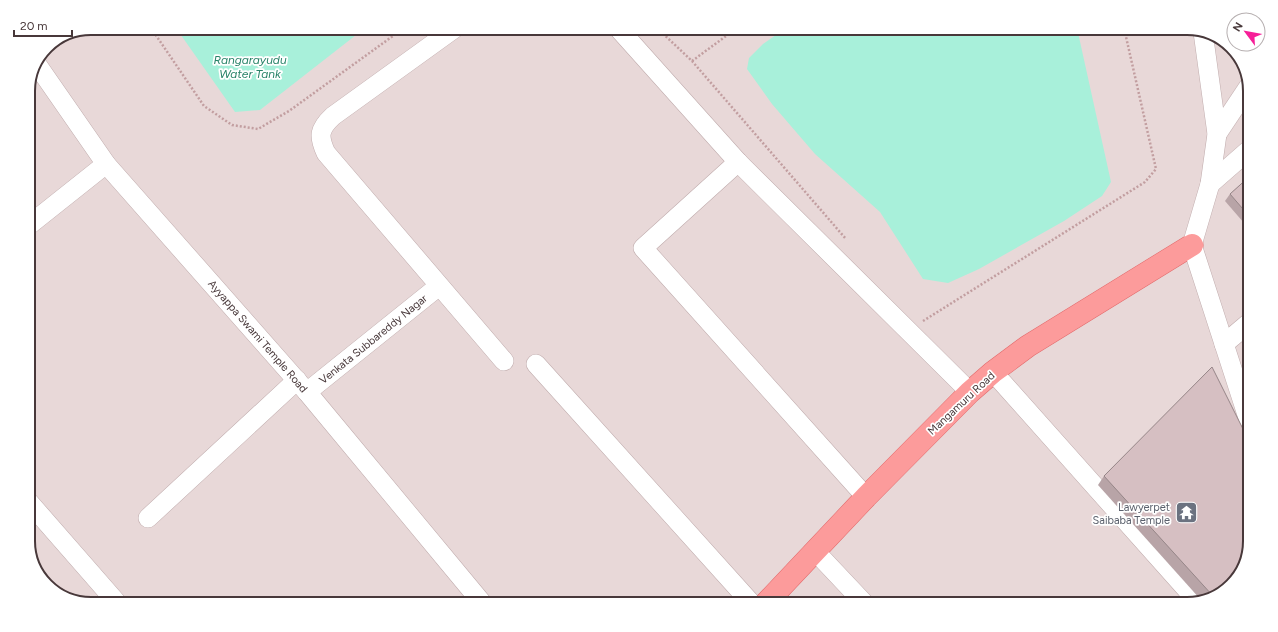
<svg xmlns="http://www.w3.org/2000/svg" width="1278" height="632" viewBox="0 0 1278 632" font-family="Figtree,sans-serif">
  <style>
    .residential { fill: #e8d8d8 }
    .water { fill: #a8f0da }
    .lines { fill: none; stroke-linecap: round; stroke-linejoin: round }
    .minor-casing { stroke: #c0acad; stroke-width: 20 }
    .major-casing { stroke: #e26a6b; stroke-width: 23 }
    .path { stroke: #c29ea0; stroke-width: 2.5; stroke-dasharray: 2 2; stroke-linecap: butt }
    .minor { stroke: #fff; stroke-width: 19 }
    .major { stroke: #fc9b9b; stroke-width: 22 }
    .wall { fill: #b8a4a7 }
    .shaded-wall { fill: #968688 }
    .building { fill: #d6bfc2; stroke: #968688 }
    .labels { text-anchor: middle; stroke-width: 3.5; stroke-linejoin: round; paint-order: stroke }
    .street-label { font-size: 11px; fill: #48383a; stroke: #fff }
    .worship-label { font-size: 11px; fill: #5b616d; stroke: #fff; text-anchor: end }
    .water-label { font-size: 12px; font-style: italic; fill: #288368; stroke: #fff }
    .rim { fill: none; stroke: #48383a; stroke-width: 2 }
  </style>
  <rect width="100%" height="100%" fill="#f5eaea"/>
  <!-- residential -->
  <path class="residential" d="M91,28H1187L1215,34L1239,56L1250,87V541L1187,604H91L63,598L39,576L28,545V87L47,46Z"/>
  <!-- water -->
  <g class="water">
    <path d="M176,28H365L260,110L235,112Z"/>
    <path d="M786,28H1077L1111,182L1102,196L1064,221L979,269L948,283L923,279L880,212L815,154L772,104L747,69L749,58L763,44Z"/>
  </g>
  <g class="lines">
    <defs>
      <g id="minor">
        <path d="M455,28L333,116C319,129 318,136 326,153L504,361"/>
        <path d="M618,28L738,162L970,392"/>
        <path d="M1203,32L1217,134L1210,184L1192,245L1250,424"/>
        <path d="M38,66L106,164L307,392L483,604"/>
        <path d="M1217,134L1249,86"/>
        <path d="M738,162L643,248L866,497"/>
        <path d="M1210,184L1250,149"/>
        <path d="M28,226L106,164"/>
        <path d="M1224,344L1250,322"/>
        <path d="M536,364L752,604"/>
        <path d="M993,372L1197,601"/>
        <path d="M307,392L439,286"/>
        <path d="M28,501L118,604"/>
        <path d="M148,518L297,380"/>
        <path d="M815,551L865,604"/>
      </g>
      <path id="major" d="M765,604L866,497L970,392L993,372L1028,346L1192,245"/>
    </defs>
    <!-- minor casing -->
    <use href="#minor" class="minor-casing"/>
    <!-- major casing -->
    <use href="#major" class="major-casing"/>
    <!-- path -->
    <g class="path">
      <path d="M151,28L204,106L232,125L258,129L289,111L404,28"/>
      <path d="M657,28L692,61L846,239"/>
      <path d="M692,61L737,28"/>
      <path d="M923,321L1145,182L1156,169L1124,28"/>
    </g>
    <!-- minor -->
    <use href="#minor" class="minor"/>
    <!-- major -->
    <use href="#major" class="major"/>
  </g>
  <!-- wall -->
  <g class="wall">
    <path d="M1250,176V218L1244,223L1225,201L1230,194Z"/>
    <path d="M1104,476L1222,593L1201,600L1098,485Z"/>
  </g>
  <!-- shaded-wall -->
  <path class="shaded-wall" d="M1250,215V218L1244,223L1249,216Z"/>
  <!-- building -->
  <g class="building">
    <path d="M1250,176V215L1249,216L1230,194Z"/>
    <path d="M1212,367L1250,443V541L1244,569L1222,593L1213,596L1104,476Z"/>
  </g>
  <!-- icons -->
  <defs>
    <symbol id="temple-square" viewBox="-11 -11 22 22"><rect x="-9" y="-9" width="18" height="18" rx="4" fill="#6b7280" stroke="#fff"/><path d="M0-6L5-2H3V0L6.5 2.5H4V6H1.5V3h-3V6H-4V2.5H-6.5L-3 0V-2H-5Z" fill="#fff"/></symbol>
  </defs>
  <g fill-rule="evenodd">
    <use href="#temple-square" x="1174" y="500" width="25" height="25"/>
  </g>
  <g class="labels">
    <!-- street labels -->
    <g class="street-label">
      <text transform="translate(258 336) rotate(49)" y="4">Ayyappa Swami Temple Road</text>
      <text transform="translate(373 339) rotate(-39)" y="4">Venkata Subbareddy Nagar</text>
      <text transform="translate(961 403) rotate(-43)" y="4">Mangamuru Road</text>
    </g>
    <!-- worship labels -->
    <g class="worship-label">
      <text x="1170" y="511">Lawyerpet<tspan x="1170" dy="13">Saibaba Temple</tspan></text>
    </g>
    <!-- water labels -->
    <g class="water-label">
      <text x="250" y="64">Rangarayudu<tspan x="250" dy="14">Water Tank</tspan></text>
    </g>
  </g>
  <!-- crop -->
  <path d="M0 0H1278V632H0ZM91 35H1187A56 56 0 0 1 1243 91V541A56 56 0 0 1 1187 597H91A56 56 0 0 1 35 541V91A56 56 0 0 1 91 35Z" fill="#fff" fill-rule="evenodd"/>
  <path class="rim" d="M91 35H1187A56 56 0 0 1 1243 91V541A56 56 0 0 1 1187 597H91A56 56 0 0 1 35 541V91A56 56 0 0 1 91 35Z"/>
  <!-- north arrow -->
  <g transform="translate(1246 32) rotate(302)"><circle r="19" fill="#ffffff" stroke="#b6afb0"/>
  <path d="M0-3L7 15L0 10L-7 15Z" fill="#f61f98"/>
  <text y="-6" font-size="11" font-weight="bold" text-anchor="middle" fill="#48383a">N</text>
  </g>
  <!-- scale -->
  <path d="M14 30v6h58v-6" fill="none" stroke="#48383a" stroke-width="2"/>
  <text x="20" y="30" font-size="12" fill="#48383a" stroke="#ffffff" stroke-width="3" paint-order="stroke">20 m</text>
</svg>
